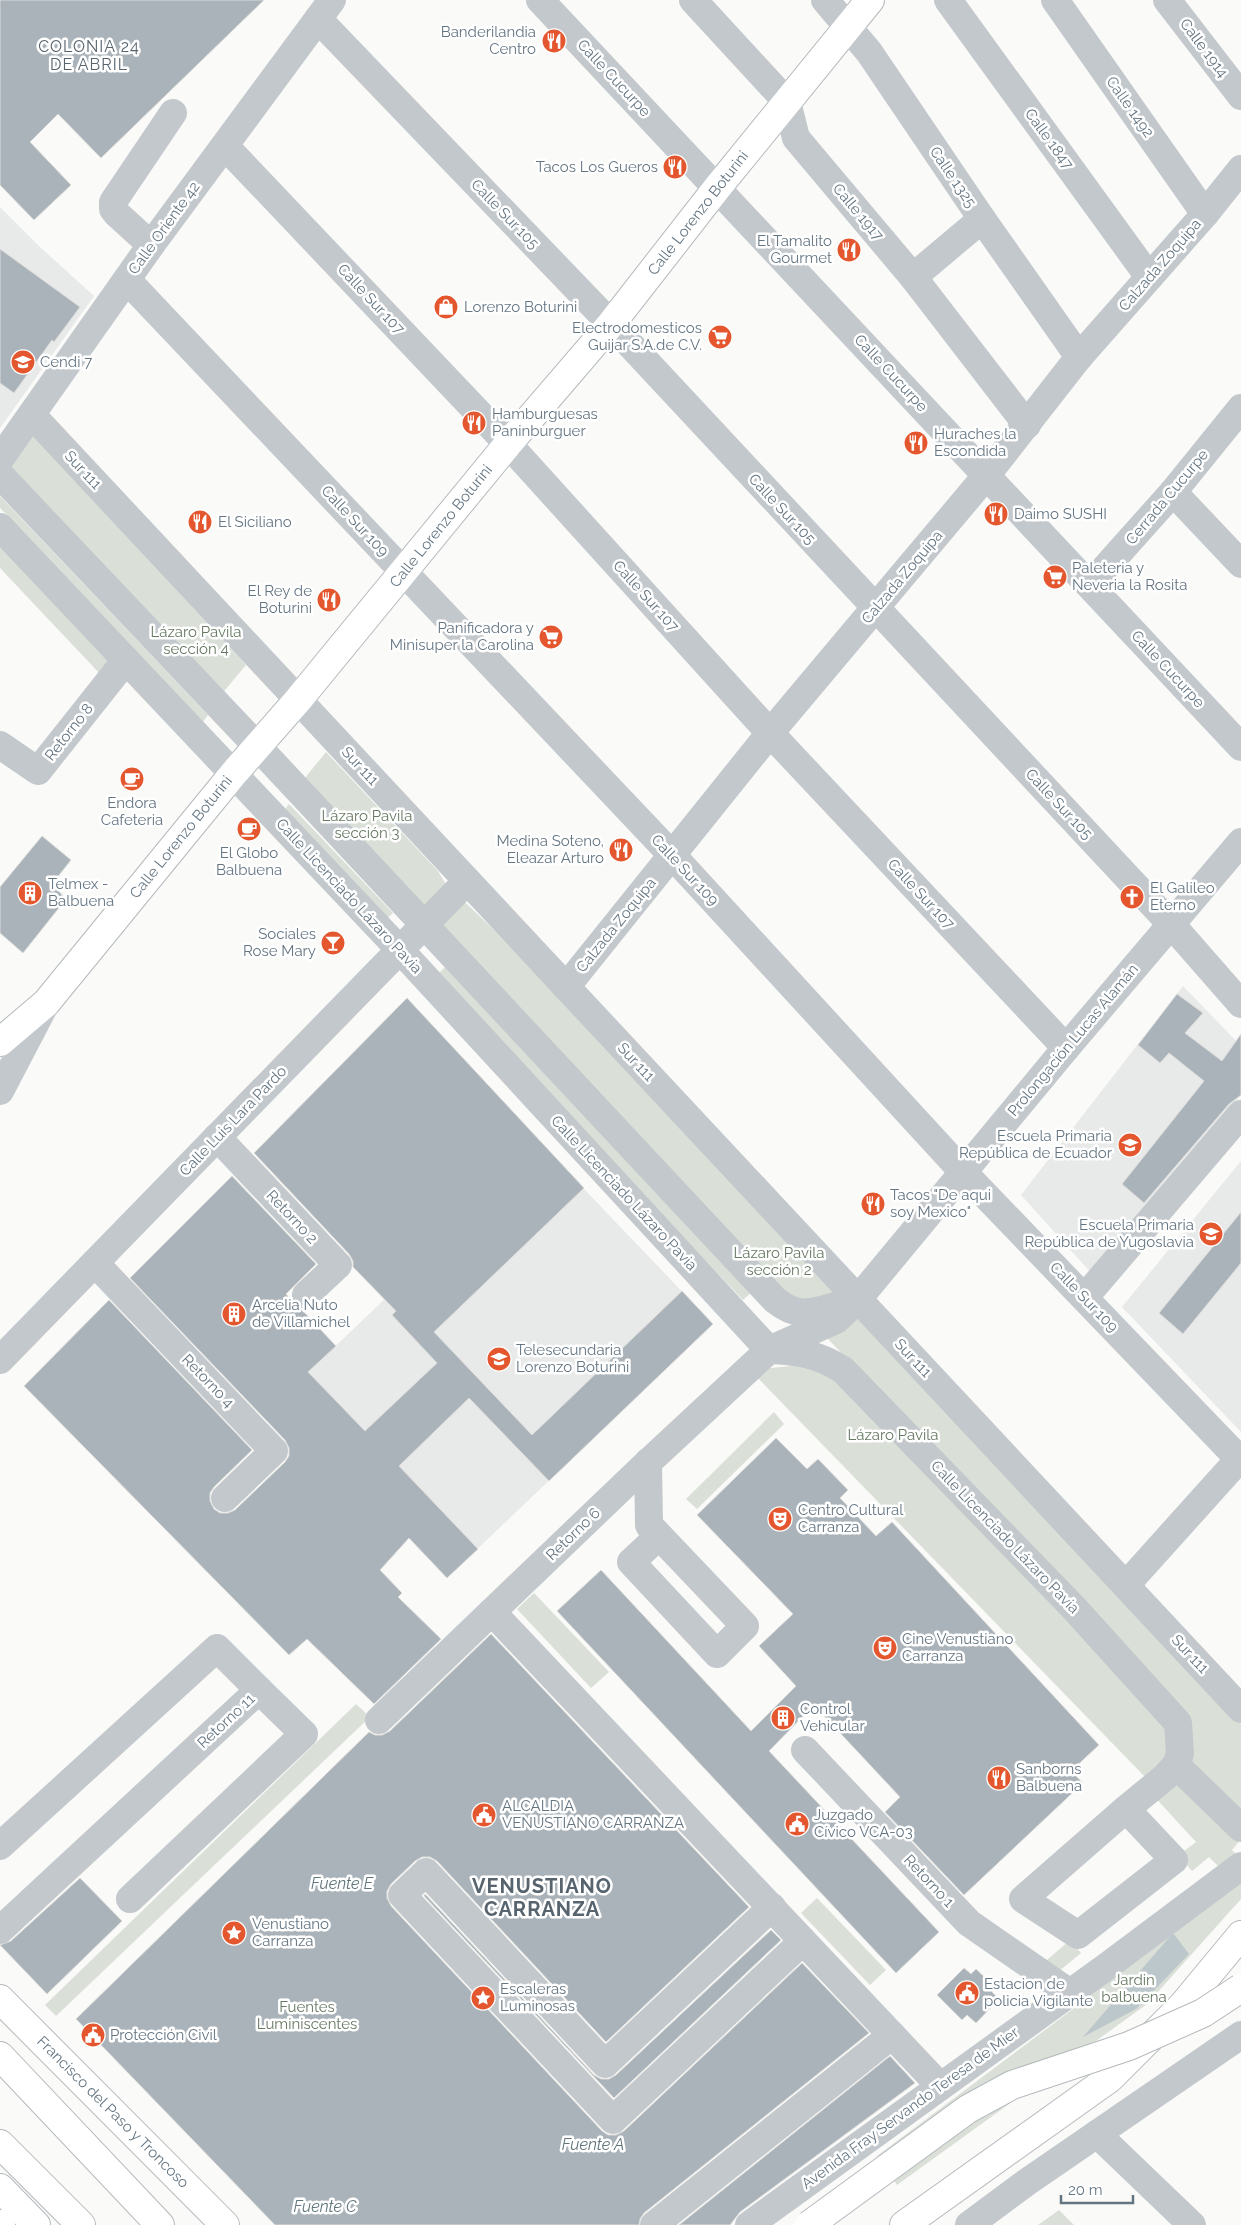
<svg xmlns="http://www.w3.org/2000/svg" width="1241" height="2225" viewBox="0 0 1241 2225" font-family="Raleway,sans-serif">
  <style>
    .built { fill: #e8e9e9 }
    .green { fill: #dadfd7 }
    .water { fill: #bbc7cb }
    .building { fill: #aab3b9; stroke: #dcdcda }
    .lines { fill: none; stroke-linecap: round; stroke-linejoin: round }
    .major-casing { stroke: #b5babe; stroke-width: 30 }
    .highway-casing { stroke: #b4b9bd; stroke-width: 30 }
    .minor { stroke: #c3c8cc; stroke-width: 28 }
    .major { stroke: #fff; stroke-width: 28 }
    .highway { stroke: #fff; stroke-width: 28 }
    .major-bridge-casing { stroke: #b5babe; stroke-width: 30; stroke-linecap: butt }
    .major-bridge { stroke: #fff; stroke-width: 28 }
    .labels { text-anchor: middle; stroke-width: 5; stroke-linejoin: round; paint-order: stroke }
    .poi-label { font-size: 15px; fill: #657683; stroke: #fff; text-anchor: start }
    .street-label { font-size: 15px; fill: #657683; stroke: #fff }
    .park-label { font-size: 15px; fill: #687a64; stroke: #fff }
    .neighbourhood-label { font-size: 16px; letter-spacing: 1px; fill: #57646e; stroke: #fff }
    .water-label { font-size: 16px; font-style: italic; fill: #60757c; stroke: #fff }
    .district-label { font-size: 20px; font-weight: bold; letter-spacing: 1px; fill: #57646e; stroke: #fff }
  </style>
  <rect width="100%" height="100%" fill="#fafaf8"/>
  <!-- built -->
  <g class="built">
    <path d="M0,207L40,247L94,296L0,428Z"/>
    <path d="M1183,986L1241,1046V1095L1094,1276L1021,1195Z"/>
    <path d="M544,1147L713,1324L447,1578L278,1401Z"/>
    <path d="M1241,1161V1432L1122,1307Z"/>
  </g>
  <!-- green -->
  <g class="green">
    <path d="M32,434L246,665L220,696L8,467Z"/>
    <path d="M0,496L208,715L202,723L0,508Z"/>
    <path d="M0,544L115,665L103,677L0,568Z"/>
    <path d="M326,752L438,871L445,883L494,930L882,1338L1241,1724V1839L1232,1850L1237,1855L1220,1868L1209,1857L1192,1871L1179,1855L1196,1842L1151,1793L1148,1780L755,1375L762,1369L848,1360L300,784Z"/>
    <path d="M289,804L393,913L384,922L282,813Z"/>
    <path d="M445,967L753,1291L743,1300L435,977Z"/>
    <path d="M774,1412L784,1424L697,1509L686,1499Z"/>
    <path d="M534,1593L609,1672L591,1688L517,1609Z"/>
    <path d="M356,1704L370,1717L56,2016L45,2005Z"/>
    <path d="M1241,1881V1899L1147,2004L897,2185L877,2156L1081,2003L1172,1931Z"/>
    <path d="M817,1898L886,1970L870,1985L801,1913Z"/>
    <path d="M1070,1940L1081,1953L1058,1972L1047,1960Z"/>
    <path d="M1059,2210L1074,2225H1038Z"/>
  </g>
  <!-- water -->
  <path class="water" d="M1173,1933L1189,1954L1136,2009L1083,2037Z"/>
  <!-- building -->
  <g class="building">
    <path d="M0,0H264L101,158L58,114L30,142L71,185L34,220L0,185Z"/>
    <path d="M0,249L80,307L54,342L52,340L14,393L0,383Z"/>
    <path d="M42,836L71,860L52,884L66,899L23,953L0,933V887Z"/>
    <path d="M1177,994L1203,1013L1185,1033L1222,1061L1241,1034V1095L1229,1104L1144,1203L1122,1184L1204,1081L1169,1053L1160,1063L1138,1045Z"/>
    <path d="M407,998L584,1188L434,1332L532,1435L682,1291L713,1324L549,1481L469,1398L399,1466L478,1549L447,1578L409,1538L380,1570L402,1593L398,1597L441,1639L374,1704L307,1639L289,1655L24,1386L109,1300L252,1450L214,1487L210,1493V1501L214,1509L220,1513H228L235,1510L285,1462L289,1456V1448L285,1440L130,1278L232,1176L316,1264L286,1294L295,1306L302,1310L336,1346L308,1372L365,1431L437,1363L392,1315L396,1311L353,1267V1261L349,1254L254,1153Z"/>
    <path d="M1241,1212V1263L1183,1334L1159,1313Z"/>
    <path d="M776,1438L807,1469L818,1459L848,1490L840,1498L876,1536L892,1522L1099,1745L1071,1771L1083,1783L964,1895L885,1812L900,1797L814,1705L769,1751L939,1932L896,1973L557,1611L601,1570L751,1731L796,1686L759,1646L793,1614L697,1515Z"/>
    <path d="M491,1634L749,1907L606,2042L437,1861L430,1857H422L415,1861L391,1884L387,1891V1898L391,1906L602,2131L608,2135H616L624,2131L802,1963L869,2033L644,2213L640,2219L639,2225H275L76,2019L369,1732L375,1735H382L390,1731Z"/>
    <path d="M80,1878L122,1921L47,1994L0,1945L11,1941Z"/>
    <path d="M425,1894L594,2075L601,2079H609L616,2075L771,1930L781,1940L614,2098L424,1896Z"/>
    <path d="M964,1968L971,1974L976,1969L996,1988L992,1992L999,1999L976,2023L967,2015L962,2020L937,1995Z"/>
    <path d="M890,2056L915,2083L740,2212L730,2225H679Z"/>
  </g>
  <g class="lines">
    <defs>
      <g id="major">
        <path d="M0,1042L46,1003L234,773L298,700L508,444L611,324L717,188L870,0"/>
        <path d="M0,1999L225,2225"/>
        <path d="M0,2224L1,2225"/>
        <path d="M904,2225L1110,2078L1183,2005L1241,1935"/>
      </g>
      <g id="highway">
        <path d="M0,2056L160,2225"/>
        <path d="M0,2144L81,2225"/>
        <path d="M0,2188L36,2225"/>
      </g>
    </defs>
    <!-- major casing -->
    <use href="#major" class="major-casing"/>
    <!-- highway casing -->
    <use href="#highway" class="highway-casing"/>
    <!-- minor -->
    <g class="minor">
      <path d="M540,0L1241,747"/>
      <path d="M693,0L787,102L796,138L913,277L1027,425"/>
      <path d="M825,0L869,52L982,219L1079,357"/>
      <path d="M948,0L1149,277"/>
      <path d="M1055,0L1205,214"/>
      <path d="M1167,0L1241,96"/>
      <path d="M318,19L611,324L1171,924L1241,1004"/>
      <path d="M225,146L508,444L770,733L1066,1048"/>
      <path d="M151,245L117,214L113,209V202L173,113"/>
      <path d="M913,277L982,219"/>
      <path d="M127,280L672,855L964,1173L1241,1461"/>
      <path d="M32,415L1241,1709"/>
      <path d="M0,459L151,245L332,0"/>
      <path d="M0,475L257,746L775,1300C799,1319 811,1313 839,1305"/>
      <path d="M1173,492L1241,564"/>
      <path d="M0,527L401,951L769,1350C798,1351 818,1354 843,1370L1072,1606L1178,1723L1180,1754L1176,1765L1241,1828"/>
      <path d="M1090,585L1173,492L1241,408"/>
      <path d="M0,745L38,771L126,660"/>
      <path d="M566,987L770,733L986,476L1079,357L1205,214L1241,169"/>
      <path d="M0,1091L46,1003"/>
      <path d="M217,1137L338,1265L306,1295"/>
      <path d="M95,1263L274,1451L225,1498"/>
      <path d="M1085,1297L1241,1114"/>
      <path d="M0,1360L467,881"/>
      <path d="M648,1462L649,1525L745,1626L717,1654L631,1562L659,1536"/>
      <path d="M1126,1585L1241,1457"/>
      <path d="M492,1612L940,2086"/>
      <path d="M379,1720L642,1468L769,1350L836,1320L858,1299L1066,1048L1241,842"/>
      <path d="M805,1750L969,1923L1070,1993"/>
      <path d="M1126,1809L1174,1860L1078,1935L1023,1899Z"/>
      <path d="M1126,1809L1165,1777L1176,1765"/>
      <path d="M0,1846L217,1648L259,1690L0,1930"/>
      <path d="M130,1899L304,1734L259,1690"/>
      <path d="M772,1907L605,2064L426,1872L402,1895L613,2120L803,1941"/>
      <path d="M1097,2134L1192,2225"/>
      <path d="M654,2225L892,2035"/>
      <path d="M749,2225L1106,1967L1241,1866"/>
      <path d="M969,2225L1027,2182L1241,2035"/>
    </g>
    <!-- major -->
    <use href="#major" class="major"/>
    <!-- highway -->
    <use href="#highway" class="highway"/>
    <defs>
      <path id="major-bridge" d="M809,2225L968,2109L1012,2085L1129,2046L1203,2013L1241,1988"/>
    </defs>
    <!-- major-bridge casing -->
    <use href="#major-bridge" class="major-bridge-casing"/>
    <!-- major-bridge -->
    <use href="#major-bridge" class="major-bridge"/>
  </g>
  <!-- icons -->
  <defs>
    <symbol id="restaurant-disc" viewBox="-11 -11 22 22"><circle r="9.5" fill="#e4572e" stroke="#fff"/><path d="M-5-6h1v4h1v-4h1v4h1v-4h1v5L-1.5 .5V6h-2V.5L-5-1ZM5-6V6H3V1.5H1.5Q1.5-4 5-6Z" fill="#fff"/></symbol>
    <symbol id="shop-disc" viewBox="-11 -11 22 22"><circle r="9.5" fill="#e4572e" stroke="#fff"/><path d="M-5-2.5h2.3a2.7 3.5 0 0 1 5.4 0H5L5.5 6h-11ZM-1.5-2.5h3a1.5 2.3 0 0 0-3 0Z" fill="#fff"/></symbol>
    <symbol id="supermarket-disc" viewBox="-11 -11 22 22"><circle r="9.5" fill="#e4572e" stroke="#fff"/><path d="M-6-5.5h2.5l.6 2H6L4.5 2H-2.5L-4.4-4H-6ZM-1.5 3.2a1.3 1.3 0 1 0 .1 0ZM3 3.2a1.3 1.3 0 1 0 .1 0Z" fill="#fff"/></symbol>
    <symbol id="school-disc" viewBox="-11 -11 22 22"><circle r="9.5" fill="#e4572e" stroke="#fff"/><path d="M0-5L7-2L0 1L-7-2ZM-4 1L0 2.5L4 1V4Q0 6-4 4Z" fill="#fff"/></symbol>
    <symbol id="cafe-disc" viewBox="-11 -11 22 22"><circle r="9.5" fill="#e4572e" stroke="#fff"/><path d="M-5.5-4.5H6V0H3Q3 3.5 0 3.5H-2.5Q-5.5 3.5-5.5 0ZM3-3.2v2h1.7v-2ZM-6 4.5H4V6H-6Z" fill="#fff"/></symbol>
    <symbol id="building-disc" viewBox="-11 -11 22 22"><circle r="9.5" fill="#e4572e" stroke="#fff"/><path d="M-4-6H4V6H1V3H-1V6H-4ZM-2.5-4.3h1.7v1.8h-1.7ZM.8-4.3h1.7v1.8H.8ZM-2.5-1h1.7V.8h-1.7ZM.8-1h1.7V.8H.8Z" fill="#fff"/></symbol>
    <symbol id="church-disc" viewBox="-11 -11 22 22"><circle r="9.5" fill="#e4572e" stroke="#fff"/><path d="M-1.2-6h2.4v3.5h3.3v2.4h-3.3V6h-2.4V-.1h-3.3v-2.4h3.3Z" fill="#fff"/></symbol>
    <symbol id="bar-disc" viewBox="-11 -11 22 22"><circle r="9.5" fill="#e4572e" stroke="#fff"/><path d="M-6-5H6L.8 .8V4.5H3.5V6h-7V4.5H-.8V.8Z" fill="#fff"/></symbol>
    <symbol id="theatre-disc" viewBox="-11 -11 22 22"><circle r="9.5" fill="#e4572e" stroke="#fff"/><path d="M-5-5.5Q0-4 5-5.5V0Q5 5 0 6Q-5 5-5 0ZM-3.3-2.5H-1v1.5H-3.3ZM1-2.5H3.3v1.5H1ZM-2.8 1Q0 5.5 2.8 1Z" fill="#fff"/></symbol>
    <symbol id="civic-disc" viewBox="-11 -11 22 22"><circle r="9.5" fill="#e4572e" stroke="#fff"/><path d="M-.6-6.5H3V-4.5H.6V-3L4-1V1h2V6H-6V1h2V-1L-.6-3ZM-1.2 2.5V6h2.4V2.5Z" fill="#fff"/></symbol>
    <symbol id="sight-disc" viewBox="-11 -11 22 22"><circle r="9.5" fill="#e4572e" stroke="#fff"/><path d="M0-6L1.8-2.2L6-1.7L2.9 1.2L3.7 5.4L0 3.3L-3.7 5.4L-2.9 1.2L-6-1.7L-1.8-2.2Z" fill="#fff"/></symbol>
  </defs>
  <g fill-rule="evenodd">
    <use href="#restaurant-disc" x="540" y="27" width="28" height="28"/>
    <use href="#restaurant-disc" x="661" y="153" width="28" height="28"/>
    <use href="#restaurant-disc" x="835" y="236" width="28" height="28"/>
    <use href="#shop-disc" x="432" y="293" width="28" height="28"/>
    <use href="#supermarket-disc" x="706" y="323" width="28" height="28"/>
    <use href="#school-disc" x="9" y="348" width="28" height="28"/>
    <use href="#restaurant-disc" x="460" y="409" width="28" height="28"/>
    <use href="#restaurant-disc" x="902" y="429" width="28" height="28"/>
    <use href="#restaurant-disc" x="982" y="500" width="28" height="28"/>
    <use href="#restaurant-disc" x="186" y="508" width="28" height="28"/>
    <use href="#supermarket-disc" x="1041" y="563" width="28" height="28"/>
    <use href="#restaurant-disc" x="315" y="586" width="28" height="28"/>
    <use href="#supermarket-disc" x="537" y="623" width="28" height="28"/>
    <use href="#cafe-disc" x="118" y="765" width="28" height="28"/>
    <use href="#cafe-disc" x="235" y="815" width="28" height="28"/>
    <use href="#restaurant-disc" x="607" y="836" width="28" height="28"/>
    <use href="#building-disc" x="16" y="879" width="28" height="28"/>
    <use href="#church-disc" x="1118" y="883" width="28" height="28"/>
    <use href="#bar-disc" x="319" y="929" width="28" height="28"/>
    <use href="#school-disc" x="1116" y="1131" width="28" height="28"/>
    <use href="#restaurant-disc" x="859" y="1190" width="28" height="28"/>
    <use href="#school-disc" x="1197" y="1220" width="28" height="28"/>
    <use href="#building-disc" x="220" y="1300" width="28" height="28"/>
    <use href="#school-disc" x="485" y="1345" width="28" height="28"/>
    <use href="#theatre-disc" x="766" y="1505" width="28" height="28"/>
    <use href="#theatre-disc" x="871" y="1634" width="28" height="28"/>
    <use href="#building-disc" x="769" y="1704" width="28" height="28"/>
    <use href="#restaurant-disc" x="985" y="1764" width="28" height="28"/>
    <use href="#civic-disc" x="470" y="1801" width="28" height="28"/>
    <use href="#civic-disc" x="783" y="1810" width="28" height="28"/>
    <use href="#sight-disc" x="220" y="1919" width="28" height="28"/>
    <use href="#civic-disc" x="953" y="1979" width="28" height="28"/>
    <use href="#sight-disc" x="469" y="1984" width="28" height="28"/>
    <use href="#civic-disc" x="79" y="2021" width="28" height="28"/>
  </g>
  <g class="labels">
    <!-- poi labels -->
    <g class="poi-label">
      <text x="536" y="37" text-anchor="end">Banderilandia<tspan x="536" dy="17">Centro</tspan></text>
      <text x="658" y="172" text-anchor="end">Tacos Los Gueros</text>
      <text x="832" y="246" text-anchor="end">El Tamalito<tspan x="832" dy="17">Gourmet</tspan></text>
      <text x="464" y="312">Lorenzo Boturini</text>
      <text x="702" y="333" text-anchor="end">Electrodomesticos<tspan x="702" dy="17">Guijar S.A.de C.V.</tspan></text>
      <text x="40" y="367">Cendi 7</text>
      <text x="492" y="419">Hamburguesas<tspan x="492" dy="17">Paninburguer</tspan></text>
      <text x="934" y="439">Huraches la<tspan x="934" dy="17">Escondida</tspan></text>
      <text x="1014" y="519">Daimo SUSHI</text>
      <text x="218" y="527">El Siciliano</text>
      <text x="1072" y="573">Paleteria y<tspan x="1072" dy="17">Neveria la Rosita</tspan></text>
      <text x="312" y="596" text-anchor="end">El Rey de<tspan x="312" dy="17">Boturini</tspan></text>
      <text x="534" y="633" text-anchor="end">Panificadora y<tspan x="534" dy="17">Minisuper la Carolina</tspan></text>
      <text x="132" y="808" text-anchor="middle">Endora<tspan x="132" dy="17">Cafeteria</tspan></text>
      <text x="604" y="846" text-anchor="end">Medina Soteno,<tspan x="604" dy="17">Eleazar Arturo</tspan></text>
      <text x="249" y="858" text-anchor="middle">El Globo<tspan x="249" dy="17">Balbuena</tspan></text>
      <text x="48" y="889">Telmex -<tspan x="48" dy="17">Balbuena</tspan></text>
      <text x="1150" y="893">El Galileo<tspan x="1150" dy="17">Eterno</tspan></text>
      <text x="316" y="939" text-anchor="end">Sociales<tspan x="316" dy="17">Rose Mary</tspan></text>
      <text x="1112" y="1141" text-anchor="end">Escuela Primaria<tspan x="1112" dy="17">República de Ecuador</tspan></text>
      <text x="890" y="1200">Tacos "De aqui<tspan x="890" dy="17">soy Mexico"</tspan></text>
      <text x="1194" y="1230" text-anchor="end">Escuela Primaria<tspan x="1194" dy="17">República de Yugoslavia</tspan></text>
      <text x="252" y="1310">Arcelia Nuto<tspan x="252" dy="17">de Villamichel</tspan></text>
      <text x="516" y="1355">Telesecundaria<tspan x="516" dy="17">Lorenzo Boturini</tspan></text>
      <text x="798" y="1515">Centro Cultural<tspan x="798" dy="17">Carranza</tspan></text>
      <text x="902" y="1644">Cine Venustiano<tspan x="902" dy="17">Carranza</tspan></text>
      <text x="800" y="1714">Control<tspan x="800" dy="17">Vehicular</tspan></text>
      <text x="1016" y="1774">Sanborns<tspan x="1016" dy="17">Balbuena</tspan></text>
      <text x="502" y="1811">ALCALDIA<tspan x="502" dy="17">VENUSTIANO CARRANZA</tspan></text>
      <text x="814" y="1820">Juzgado<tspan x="814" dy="17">Cívico VCA-03</tspan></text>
      <text x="252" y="1929">Venustiano<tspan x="252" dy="17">Carranza</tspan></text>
      <text x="984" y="1989">Estacion de<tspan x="984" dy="17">policia Vigilante</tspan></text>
      <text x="500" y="1994">Escaleras<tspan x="500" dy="17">Luminosas</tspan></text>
      <text x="110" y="2040">Protección Civil</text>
    </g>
    <!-- street labels -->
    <g class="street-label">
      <text transform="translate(1204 48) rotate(53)" y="5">Calle 1914</text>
      <text transform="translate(614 78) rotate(47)" y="5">Calle Cucurpe</text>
      <text transform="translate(1130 107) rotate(55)" y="5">Calle 1492</text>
      <text transform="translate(1049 139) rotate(54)" y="5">Calle 1847</text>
      <text transform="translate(953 177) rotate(56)" y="5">Calle 1325</text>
      <text transform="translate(858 212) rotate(50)" y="5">Calle 1917</text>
      <text transform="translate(698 213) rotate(-52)" y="5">Calle Lorenzo Boturini</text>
      <text transform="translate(505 214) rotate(46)" y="5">Calle Sur 105</text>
      <text transform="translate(164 228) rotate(-54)" y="5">Calle Oriente 42</text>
      <text transform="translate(1160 265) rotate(-49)" y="5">Calzada Zoquipa</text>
      <text transform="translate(371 299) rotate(47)" y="5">Calle Sur 107</text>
      <text transform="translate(891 373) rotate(47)" y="5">Calle Cucurpe</text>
      <text transform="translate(83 470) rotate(47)" y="5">Sur 111</text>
      <text transform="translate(1167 497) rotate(-50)" y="5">Cerrada Cucurpe</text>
      <text transform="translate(782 509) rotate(47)" y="5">Calle Sur 105</text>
      <text transform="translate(355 521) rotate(47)" y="5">Calle Sur 109</text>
      <text transform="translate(441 526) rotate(-51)" y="5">Calle Lorenzo Boturini</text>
      <text transform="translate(902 577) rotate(-50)" y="5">Calzada Zoquipa</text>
      <text transform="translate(646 596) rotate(48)" y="5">Calle Sur 107</text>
      <text transform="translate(1168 669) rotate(47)" y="5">Calle Cucurpe</text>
      <text transform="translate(69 732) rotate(-52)" y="5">Retorno 8</text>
      <text transform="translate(360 766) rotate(47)" y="5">Sur 111</text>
      <text transform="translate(1059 804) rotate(47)" y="5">Calle Sur 105</text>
      <text transform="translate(181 837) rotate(-51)" y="5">Calle Lorenzo Boturini</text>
      <text transform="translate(685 870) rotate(47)" y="5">Calle Sur 109</text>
      <text transform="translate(921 894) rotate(47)" y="5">Calle Sur 107</text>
      <text transform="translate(349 896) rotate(47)" y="5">Calle Licenciado Lázaro Pavia</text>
      <text transform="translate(616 925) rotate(-51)" y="5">Calzada Zoquipa</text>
      <text transform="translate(1073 1040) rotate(-50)" y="5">Prolongación Lucas Alamán</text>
      <text transform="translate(636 1062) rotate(47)" y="5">Sur 111</text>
      <text transform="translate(233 1121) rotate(-46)" y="5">Calle Luis Lara Pardo</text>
      <text transform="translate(624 1193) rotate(47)" y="5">Calle Licenciado Lázaro Pavia</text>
      <text transform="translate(292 1217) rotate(47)" y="5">Retorno 2</text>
      <text transform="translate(1084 1297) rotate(46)" y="5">Calle Sur 109</text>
      <text transform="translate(913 1358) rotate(47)" y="5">Sur 111</text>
      <text transform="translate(208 1381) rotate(46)" y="5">Retorno 4</text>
      <text transform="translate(573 1534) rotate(-44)" y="5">Retorno 6</text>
      <text transform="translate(1005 1537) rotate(46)" y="5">Calle Licenciado Lázaro Pavia</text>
      <text transform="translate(1190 1654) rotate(47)" y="5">Sur 111</text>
      <text transform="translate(226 1721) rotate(-43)" y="5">Retorno 11</text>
      <text transform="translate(929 1881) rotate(47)" y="5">Retorno 1</text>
      <text transform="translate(910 2108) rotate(-36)" y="5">Avenida Fray Servando Teresa de Mier</text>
      <text transform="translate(113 2112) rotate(45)" y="5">Francisco del Paso y Troncoso</text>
    </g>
    <!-- park labels -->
    <g class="park-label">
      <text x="196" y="637">Lázaro Pavila<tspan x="196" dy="17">sección 4</tspan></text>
      <text x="367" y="821">Lázaro Pavila<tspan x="367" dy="17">sección 3</tspan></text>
      <text x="779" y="1258">Lázaro Pavila<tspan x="779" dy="17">sección 2</tspan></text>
      <text x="893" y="1440">Lázaro Pavila</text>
      <text x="1134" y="1985">Jardin<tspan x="1134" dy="17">balbuena</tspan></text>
      <text x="307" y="2012">Fuentes<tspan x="307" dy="17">Luminiscentes</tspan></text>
    </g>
    <!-- neighbourhood labels -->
    <g class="neighbourhood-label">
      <text x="89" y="52">COLONIA 24<tspan x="89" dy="18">DE ABRIL</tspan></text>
    </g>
    <!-- water labels -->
    <g class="water-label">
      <text x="342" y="1889">Fuente E</text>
      <text x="593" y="2150">Fuente A</text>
      <text x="325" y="2212">Fuente C</text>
    </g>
    <!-- district labels -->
    <g class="district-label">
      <text x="542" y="1893">VENUSTIANO<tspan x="542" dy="23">CARRANZA</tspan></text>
    </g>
  </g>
  <!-- scale -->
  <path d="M1061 2195v8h72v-8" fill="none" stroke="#657683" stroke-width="2.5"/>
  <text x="1068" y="2195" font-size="15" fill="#657683" stroke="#ffffff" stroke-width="4" paint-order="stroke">20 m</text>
</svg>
